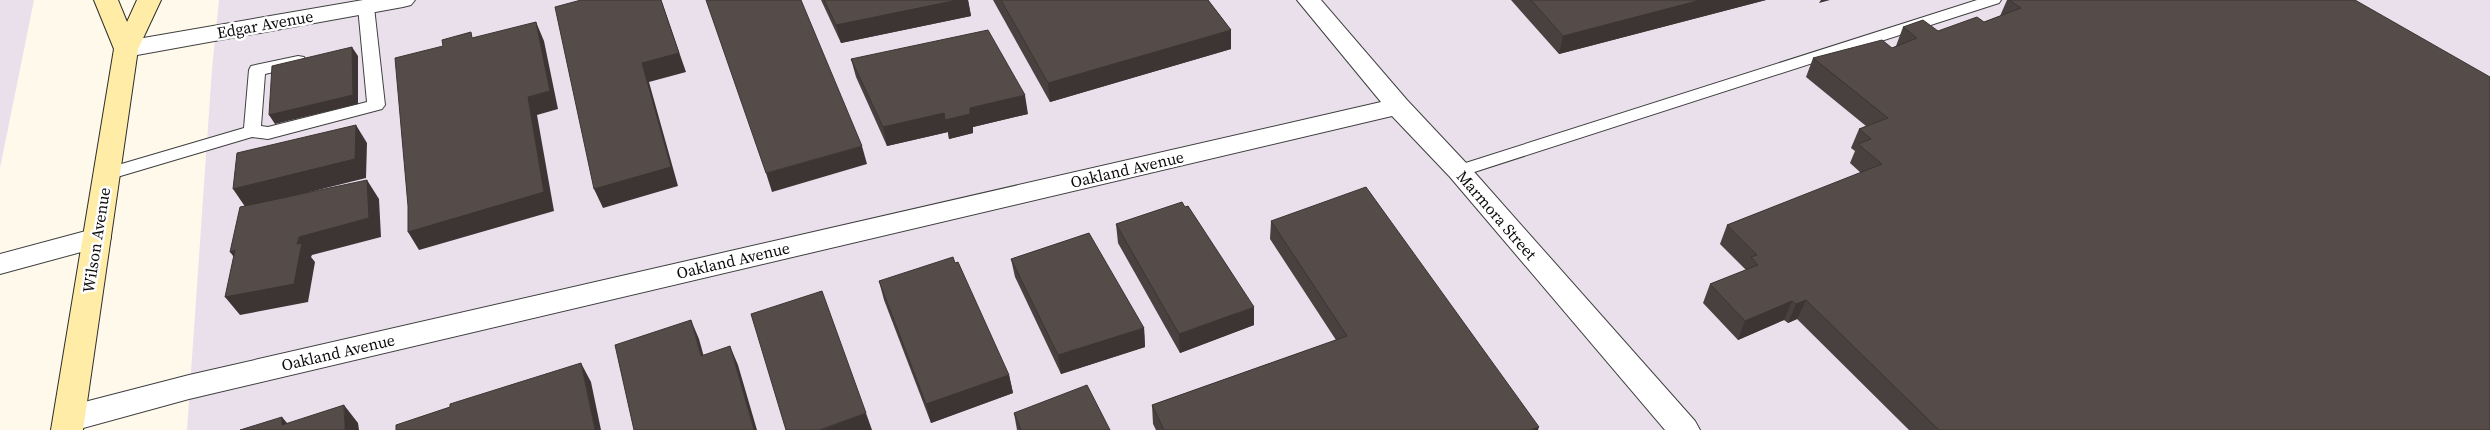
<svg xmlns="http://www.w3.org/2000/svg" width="2490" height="430" viewBox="0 0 2490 430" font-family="'Source Serif 4',serif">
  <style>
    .industrial { fill: #e9e0ec }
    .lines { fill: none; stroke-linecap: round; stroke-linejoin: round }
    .service-casing { stroke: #3f3f3f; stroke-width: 2 }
    .minor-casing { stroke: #3f3f3f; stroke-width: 2 }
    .tertiary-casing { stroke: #3f3f3f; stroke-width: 2 }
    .secondary-casing { stroke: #2e2e2e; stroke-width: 2 }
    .service { fill: #fff; fill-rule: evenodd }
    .minor { fill: #fff; fill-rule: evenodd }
    .tertiary { fill: #fff; fill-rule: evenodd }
    .secondary { fill: #ffeca7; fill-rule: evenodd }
    .wall { fill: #49413f }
    .shaded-wall { fill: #3c3533 }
    .building { fill: #554c49; stroke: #3c3533 }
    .labels { text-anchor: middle; stroke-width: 5; stroke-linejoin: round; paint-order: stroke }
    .street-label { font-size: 16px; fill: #0c0c0c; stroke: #fff }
  </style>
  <rect width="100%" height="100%" fill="#fff9ec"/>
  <!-- industrial -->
  <g class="industrial">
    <path d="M0,0H34L0,168Z"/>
    <path d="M219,0H2490V430H187L212,69Z"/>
  </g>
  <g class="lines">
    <defs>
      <g id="service">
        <path d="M1977,0H2001L1999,3L1465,175L1459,177L1453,175L1450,171L1453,167Z"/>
        <path d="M366,2L374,7L385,105L382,109L268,139L252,137L107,180L101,178L98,174L101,170L244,128L249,70L251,66L298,56L304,57L306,61L304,65L265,74L261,126L268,127L367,102L358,7Z"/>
      </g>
      <g id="minor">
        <path d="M363,0H415L411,5L403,7L126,57L117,54L114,49L117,44L126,41Z"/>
        <path d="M1297,0H1321L1407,100L1468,165L1695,421L1700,430H1665L1450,177L1392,116L189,399L76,430L58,428L53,419L58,410L69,406L189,375L1381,102Z"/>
      </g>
      <path id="tertiary" d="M97,228L107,231L111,238L107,245L0,274V254Z"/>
      <path id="secondary" d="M94,0H118L127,22L137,0H161L138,49L83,430H51L114,49Z"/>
    </defs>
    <!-- service casing -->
    <use href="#service" class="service-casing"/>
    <!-- minor casing -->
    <use href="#minor" class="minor-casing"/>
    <!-- tertiary casing -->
    <use href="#tertiary" class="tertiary-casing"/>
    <!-- secondary casing -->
    <use href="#secondary" class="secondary-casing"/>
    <!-- service -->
    <use href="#service" class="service"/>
    <!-- minor -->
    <use href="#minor" class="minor"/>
    <!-- tertiary -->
    <use href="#tertiary" class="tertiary"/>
    <!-- secondary -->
    <use href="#secondary" class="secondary"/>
  </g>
  <!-- wall -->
  <g class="wall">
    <path d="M821,0H968L971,16L841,43Z"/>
    <path d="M993,0H1208L1231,30V49L1050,102Z"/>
    <path d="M1511,0H1766L1559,54Z"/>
    <path d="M2007,0H2355L2490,430H1909L1797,319L1788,323L1784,320L1738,340L1703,303L1710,284L1746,270L1720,244L1727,225L1861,173L1850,163L1855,151L1851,148L1859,129L1866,126L1806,77L1813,58L1892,48L1896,46L1903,27L1938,31L1984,22L2000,16Z"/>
    <path d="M851,59L1028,114L973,127V133L949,139L948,132L887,146L856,77Z"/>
    <path d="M1271,221L1538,430H1156L1153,424L1152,405L1336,340L1270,239Z"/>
    <path d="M1116,224L1254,325L1180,353L1118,243Z"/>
    <path d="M1011,259L1144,328L1145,347L1061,374L1015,277Z"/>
    <path d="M879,281L1009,375L1013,393L931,423L884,300Z"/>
    <path d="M1014,413L1110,430H1017Z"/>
  </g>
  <!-- shaded-wall -->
  <g class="shaded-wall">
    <path d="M661,0L686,72L649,82L678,186L603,208L594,189Z"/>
    <path d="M958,0H968L971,16L841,43L836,25Z"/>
    <path d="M1701,0H1766L1559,54L1563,36Z"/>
    <path d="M1821,0H1830L1819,3Z"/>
    <path d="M536,22L544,41L558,109L537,115L554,211L419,250L408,232Z"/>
    <path d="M1231,30V49L1050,102L1048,83Z"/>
    <path d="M352,47L358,56V104L275,124L269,115Z"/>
    <path d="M1025,95L1028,114L973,127V133L949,139L948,132L887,146L883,127Z"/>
    <path d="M356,125L367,143L366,178L246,208L233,189Z"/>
    <path d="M862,146L867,164L772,192L766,173Z"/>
    <path d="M367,180L379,199L381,237L312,255L311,257L315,262L308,302L240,315L225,297L297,244L299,237Z"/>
    <path d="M235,250L244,270L230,252Z"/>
    <path d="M1806,300L1797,319L1788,323L1796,304Z"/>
    <path d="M1792,301L1784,320L1738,340L1745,321Z"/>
    <path d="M1254,307V325L1180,353L1179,334Z"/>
    <path d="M691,320L699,339L709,375L701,356Z"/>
    <path d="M1144,328L1145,347L1061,374L1058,355Z"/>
    <path d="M730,346L738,365L757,430H754Z"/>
    <path d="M581,363L591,382L601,430H595Z"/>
    <path d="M1009,375L1013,393L931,423L926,404Z"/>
    <path d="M344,405L358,423L359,430H345Z"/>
    <path d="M866,413L872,430H819Z"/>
    <path d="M282,417L293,430L282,425Z"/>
    <path d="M1539,427L1538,430H1530Z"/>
  </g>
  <!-- building -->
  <g class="building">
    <path d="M581,0H661L679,53L642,63L671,167L594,189L555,7Z"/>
    <path d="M706,0H801L862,146L766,173Z"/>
    <path d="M824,0H958L836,25Z"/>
    <path d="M1001,0H1208L1231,30L1048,83Z"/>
    <path d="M1531,0H1701L1563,36Z"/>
    <path d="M2009,0H2355L2490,77V430H1939L1806,300L1796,304L1792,301L1745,321L1710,284L1758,265L1751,257L1757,255L1727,225L1882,164L1858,144L1871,139L1859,129L1888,118L1813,58L1882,40L1892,48L1917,38L1903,27L1923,20L1938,31L1977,17L1984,22L2021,8Z"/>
    <path d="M536,22L550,91L528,97L544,192L408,232V206L395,58L443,46L442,40L471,32L472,38Z"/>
    <path d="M988,30L1025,95L970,108V114L945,120L944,113L883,127L851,59Z"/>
    <path d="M352,47L353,95L269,115L272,66Z"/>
    <path d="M356,125L355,159L233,189L237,153Z"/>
    <path d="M367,180L369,218L299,237L297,244L302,243L294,284L225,297L235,250L230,252L240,207Z"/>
    <path d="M1366,187L1539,427L1530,430H1164L1152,405L1347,336L1271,221Z"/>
    <path d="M1182,202L1185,207L1188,206L1254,307L1179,334L1116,224Z"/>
    <path d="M1089,233L1144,328L1058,355L1011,259Z"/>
    <path d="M953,257L955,263L958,262L1009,375L926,404L879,281Z"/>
    <path d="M822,291L866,413L819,430H786L751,314Z"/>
    <path d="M691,320L701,356L730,346L754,430H634L615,345Z"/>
    <path d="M581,363L595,430H396V425L450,407V404Z"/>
    <path d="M1087,385L1110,430H1021L1014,413Z"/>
    <path d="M344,405L345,430H240L282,417V425Z"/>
  </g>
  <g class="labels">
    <!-- street labels -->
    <g class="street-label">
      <text transform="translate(265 24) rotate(-10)" y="6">Edgar Avenue</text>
      <text transform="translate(1127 169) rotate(-13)" y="6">Oakland Avenue</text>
      <text transform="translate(1497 215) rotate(49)" y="6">Marmora Street</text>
      <text transform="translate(96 240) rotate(-81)" y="6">Wilson Avenue</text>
      <text transform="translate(733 260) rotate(-13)" y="6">Oakland Avenue</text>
      <text transform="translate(338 352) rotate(-13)" y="6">Oakland Avenue</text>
    </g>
  </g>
</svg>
